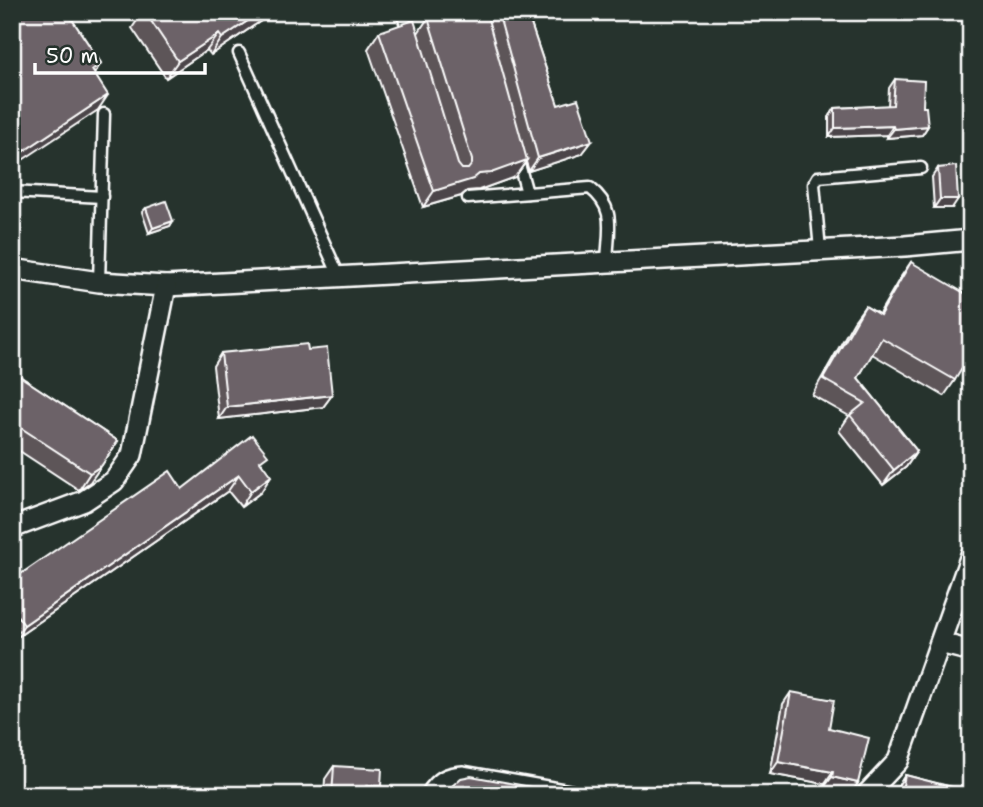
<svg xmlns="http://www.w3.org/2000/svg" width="983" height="807" viewBox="0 0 983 807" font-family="'Shantell Sans',sans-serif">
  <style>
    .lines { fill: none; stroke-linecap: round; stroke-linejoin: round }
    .lane-casing { stroke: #fff; stroke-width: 15 }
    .street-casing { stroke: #fff; stroke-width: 24 }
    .lane { stroke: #26332d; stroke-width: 10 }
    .street { stroke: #26332d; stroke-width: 19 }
    .wall { fill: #5d5459; stroke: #fff; stroke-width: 2 }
    .shaded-wall { fill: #4c4548; stroke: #fff; stroke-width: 2 }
    .building { fill: #6c6267; stroke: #fff; stroke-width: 2 }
  </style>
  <rect width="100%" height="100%" fill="#26332d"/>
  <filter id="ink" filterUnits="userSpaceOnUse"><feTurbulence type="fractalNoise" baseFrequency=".0143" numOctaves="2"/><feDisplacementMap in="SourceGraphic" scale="14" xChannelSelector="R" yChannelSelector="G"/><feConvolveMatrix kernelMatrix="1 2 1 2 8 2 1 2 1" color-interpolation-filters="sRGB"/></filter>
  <g filter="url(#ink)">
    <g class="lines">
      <defs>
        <g id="lane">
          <path d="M402,12L409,35"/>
          <path d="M239,53L339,276"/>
          <path d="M517,157L527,193"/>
          <path d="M12,192L102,197"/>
          <path d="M468,198L590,188C617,209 608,230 607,262"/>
          <path d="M820,250L814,184L818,177L921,168"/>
          <path d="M99,282L104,114"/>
        </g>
        <g id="street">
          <path d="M12,269L99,282L166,286L905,246L971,240"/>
          <path d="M12,528L84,501L114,481L132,455L166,286"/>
          <path d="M940,643L971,651"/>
          <path d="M431,795C440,781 447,777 463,776L570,795"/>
          <path d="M866,795L898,761L971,555"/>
        </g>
      </defs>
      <!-- lane casing -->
      <use href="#lane" class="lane-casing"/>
      <!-- street casing -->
      <use href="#street" class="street-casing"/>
      <!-- lane -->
      <use href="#lane" class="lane"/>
      <!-- street -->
      <use href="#street" class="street"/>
    </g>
    <!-- wall -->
    <g class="wall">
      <path d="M12,12H67L101,63L94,74L98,110L14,19L12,17Z"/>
      <path d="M143,12H274L211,55L207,50L166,78L132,28Z"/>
      <path d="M444,12H527L558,105L592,141L582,154L529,171L526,162L515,177L479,190L467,191L461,196L423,207L368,49L379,32L418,33L428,18Z"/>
      <path d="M895,79L923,107L928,126L922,135L887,138V135L829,137V117L835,108L888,106L889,88Z"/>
      <path d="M938,168L952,208H934L932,177Z"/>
      <path d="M146,208L173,221L170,226L149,233L142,212Z"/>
      <path d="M911,262L955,380L944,396L872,354L858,378L917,451L906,467L883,485L839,431L849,416L812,395L854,321L865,306L879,314L900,278Z"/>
      <path d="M308,350L332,395L323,407L219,419L213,366L221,353Z"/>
      <path d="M12,371L118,441L90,482L79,490L12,446Z"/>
      <path d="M262,463L261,492L241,507L228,491L13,640L12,580L182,489Z"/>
      <path d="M791,692L829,728L858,783L850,795L823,789L825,784L770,774L783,704Z"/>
      <path d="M971,750V795H894L896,789L905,775L962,790Z"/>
      <path d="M334,766L375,795H324L325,779Z"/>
    </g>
    <!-- shaded-wall -->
    <g class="shaded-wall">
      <path d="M261,12H274L211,55L222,38Z"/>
      <path d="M219,34L207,50L166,78L178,61Z"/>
      <path d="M101,63L91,79L92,70Z"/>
      <path d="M108,95L98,110L12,167V159Z"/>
      <path d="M893,126L887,135L829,137L835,128Z"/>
      <path d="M928,126L922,135L887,138L894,129Z"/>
      <path d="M592,141L582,154L529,171L538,158Z"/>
      <path d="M527,160L515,177L479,190L467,191L461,196L423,207L434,191L479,174Z"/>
      <path d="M940,199H958L952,208H934Z"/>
      <path d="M173,221L170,226L149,233L153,228Z"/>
      <path d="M332,395L323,407L219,419L227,407Z"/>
      <path d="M917,451L906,467L883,485L894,470Z"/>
      <path d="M102,465L90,482L79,490L90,473Z"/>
      <path d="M239,475L228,491L13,640L24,625Z"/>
      <path d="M271,476L261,492L241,507L251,491Z"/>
      <path d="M778,762L833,772L825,784L770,774Z"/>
      <path d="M832,777L858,783L850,795L823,789Z"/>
      <path d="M367,786H381L375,795H360Z"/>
    </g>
    <!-- building -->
    <g class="building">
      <path d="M24,12H67L101,63L92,70L108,95L12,159V20Z"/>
      <path d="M145,12H261L222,38L219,34L178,61Z"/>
      <path d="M444,12H486L527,160L491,173L479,174L473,179L434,191L379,32L414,20L458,164L462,169H468L472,164V160L428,18Z"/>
      <path d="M498,12H527L558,105L578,99L592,141L538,158Z"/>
      <path d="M895,79L924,81L923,107H926L928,126L894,129L893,126L835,128V108L893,105Z"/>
      <path d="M956,166L958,199H940L938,168Z"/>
      <path d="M166,201L173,221L153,228L146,208Z"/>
      <path d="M911,262L971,297V354L955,380L882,338L858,378L917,451L894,470L850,415L865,403L823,379L865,306L880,315Z"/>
      <path d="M307,344L308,350L327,348L332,395L227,407L221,353Z"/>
      <path d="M12,371L118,441L102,465L90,473L12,422Z"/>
      <path d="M252,435L268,455L260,461L271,476L251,491L239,475L24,625L12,608V580L170,471L182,489Z"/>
      <path d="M791,692L834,700L829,728L869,738L858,783L832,777L833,772L778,762Z"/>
      <path d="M334,766L382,769L381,786H367L364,795H332Z"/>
      <path d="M905,775L968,791L971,779V795H901Z"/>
      <path d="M471,776L542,789L540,795H450L451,787L461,778Z"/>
    </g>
  </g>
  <!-- margin -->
  <rect width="983" height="807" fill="none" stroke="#26332d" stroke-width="42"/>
  <rect x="21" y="21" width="941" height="765" fill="none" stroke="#fff" stroke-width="2.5" filter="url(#ink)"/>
  <!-- scale -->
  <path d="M35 63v10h170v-10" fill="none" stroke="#ffffff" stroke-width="3.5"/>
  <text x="46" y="63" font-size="21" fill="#ffffff" stroke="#26332d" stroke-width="5" paint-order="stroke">50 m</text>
</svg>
